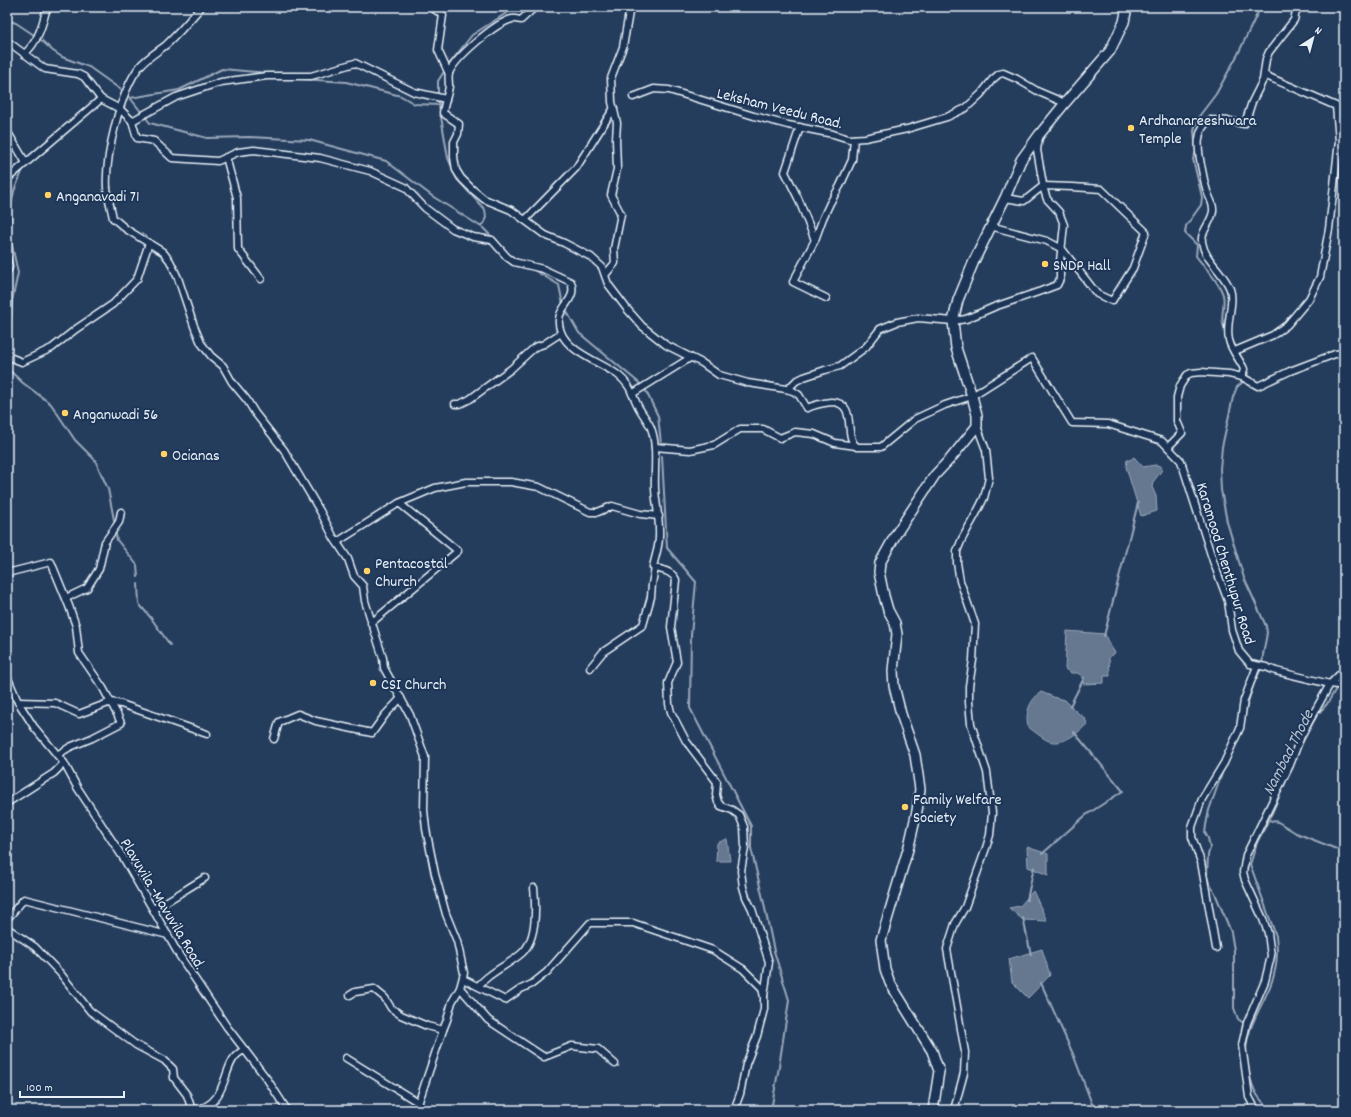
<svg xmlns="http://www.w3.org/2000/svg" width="1351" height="1117" viewBox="0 0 1351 1117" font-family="Dekko,sans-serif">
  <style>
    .water { fill: #657890; stroke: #99a8ba }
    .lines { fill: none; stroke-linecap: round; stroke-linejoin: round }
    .stream { stroke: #99a8ba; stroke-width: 2 }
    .street-casing { stroke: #e8f1f8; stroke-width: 9 }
    .secondary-casing { stroke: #e8f1f8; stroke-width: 12 }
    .street { stroke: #1d3557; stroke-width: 6 }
    .secondary { stroke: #1d3557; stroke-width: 9 }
    .poi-dot { fill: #ffd166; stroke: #1d3557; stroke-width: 1.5 }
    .labels { text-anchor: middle; stroke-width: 4; stroke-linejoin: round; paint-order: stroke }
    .street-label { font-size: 16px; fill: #e8f1f8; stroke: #1d3557 }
    .poi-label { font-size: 16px; fill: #e8f1f8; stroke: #1d3557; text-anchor: start }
    .water-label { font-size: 17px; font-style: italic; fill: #b4c1ce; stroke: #1d3557 }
  </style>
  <rect width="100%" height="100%" fill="#253d5d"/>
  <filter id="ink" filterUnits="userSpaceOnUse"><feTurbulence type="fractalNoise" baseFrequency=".025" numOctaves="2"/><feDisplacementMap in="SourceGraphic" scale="8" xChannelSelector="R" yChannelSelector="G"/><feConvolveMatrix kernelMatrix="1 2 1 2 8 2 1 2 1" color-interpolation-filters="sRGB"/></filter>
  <g filter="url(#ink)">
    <!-- water -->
    <g class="water">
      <path d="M1134,457L1143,467L1155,465L1161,466L1162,470L1153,482L1152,487L1156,496L1157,511L1141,516L1126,467L1127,460H1130Z"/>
      <path d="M1067,631L1105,634L1107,640L1115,653L1109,657L1110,676H1104V683L1083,684V678L1078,673H1071L1065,669Z"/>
      <path d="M1041,692L1056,698L1065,700L1079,714L1085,718L1087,724C1078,733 1062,746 1049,741C1043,739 1034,731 1028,727C1025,713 1029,701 1041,692Z"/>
      <path d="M727,839L730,861H716L717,843Z"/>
      <path d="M1027,847L1048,854V875L1028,867Z"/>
      <path d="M1033,891L1047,921L1023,920L1009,908L1020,906Z"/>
      <path d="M1042,949L1050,975L1028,998L1012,982L1009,959Z"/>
    </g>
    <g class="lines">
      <!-- stream -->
      <g class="stream">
        <path d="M47,17L51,7"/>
        <path d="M7,20L16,23L40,39L53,51L62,57L89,67L124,92"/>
        <path d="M302,79L346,82L401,96L415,104L439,105"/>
        <path d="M127,94L150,123L207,138L249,137L309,140L386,161L432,196L483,228L493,238"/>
        <path d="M130,98L179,90L222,69L268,73"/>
        <path d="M480,226L484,223L486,217L485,210L457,179L448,158L438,99V81L447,67L472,35L516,7"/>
        <path d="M510,256L518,260"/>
        <path d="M532,269L559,285L563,305L579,333L644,387L658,416L661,444"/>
        <path d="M1226,332C1218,318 1226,306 1223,295C1219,281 1204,267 1196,256L1197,245L1185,233L1186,226L1201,205L1202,197L1193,159L1196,152L1194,131L1197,119L1216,94L1238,54L1260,8"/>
        <path d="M1231,338L1243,361"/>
        <path d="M7,349L10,339L12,301L18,273L10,236L11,206L14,191L24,167"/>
        <path d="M7,368L23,383L51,404L75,440L95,460L108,489L115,525"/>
        <path d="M662,456L667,548L696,582L691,635L690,708L751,826V848L763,899L774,951L789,1000L779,1067L771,1110"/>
        <path d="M115,529L117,540L137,565L138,577"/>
        <path d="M138,584L139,604L151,618L170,645"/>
        <path d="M1104,636L1138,503"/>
        <path d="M1070,706L1084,678"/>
        <path d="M1245,712L1254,683L1262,667L1263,655L1267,633L1266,626L1244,578L1227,522L1221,490L1220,469L1222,447L1233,397L1237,387L1245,380L1248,373L1246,369"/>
        <path d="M1299,749L1317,715L1327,704L1343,677"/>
        <path d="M1224,768L1209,810L1206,825L1205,833L1208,838L1210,848L1208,855L1207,876L1209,883L1215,893L1231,932L1234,950V1008L1238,1019L1245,1024"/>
        <path d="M1268,820L1272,813L1285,783"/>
        <path d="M1042,854L1086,815L1123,791L1074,732"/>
        <path d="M1027,900L1034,867"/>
        <path d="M1023,918L1031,955"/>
        <path d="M1041,983L1073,1054L1092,1104L1097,1110"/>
        <path d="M1246,1053C1246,1028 1262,1007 1271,984C1277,969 1278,952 1276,936L1250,864C1253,857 1254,850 1257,843C1260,835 1266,828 1268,820L1278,822L1296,833L1344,852"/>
        <path d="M1248,1066C1251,1085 1255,1098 1272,1110"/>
      </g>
      <defs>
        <g id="street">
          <path d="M201,7C190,20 179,33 166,45C157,52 147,58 140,66C120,91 105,157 107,188C108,198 111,208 113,218L126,229L163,252L170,261L178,278L194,326L201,343L211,356L223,366L232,382L247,400L255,413L284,450L320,511L334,538L348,559L354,576L363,586L365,601L383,658L384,668L410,715L425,757L424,810L426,829L435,874L446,914L457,941L464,973L460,988L452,1002L447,1020L443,1030L416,1110"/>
          <path d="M431,7L443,15L438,50L449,74"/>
          <path d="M535,7L521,20C518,20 515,18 512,19C495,23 455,58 449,73C448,77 449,82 449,86C448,95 444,104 443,113L459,124L458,134L454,142V157L456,170L461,178L472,189L484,199L511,210L545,235L564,243L591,257L602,267L608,284L627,309L642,326L666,345L702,363L719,375L748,383L786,389L793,391L799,395L807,408C814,405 823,403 831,402C859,402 842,436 857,447H881L915,419L945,405L972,396L1032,358L1072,423L1108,424L1162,441L1181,461L1213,561L1228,601L1232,630L1239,651L1250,664L1266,667L1276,671L1330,684L1344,686"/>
          <path d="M7,41L45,69L78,74L84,77L101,99L120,109L132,121L137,138L154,141L172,158L218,161L238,152L254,150L320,158L370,171L405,187L425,208L453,229L473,237L492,240L507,257L514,262L543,269L571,282C579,303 551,307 561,332C568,352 602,363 618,375C631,385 632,395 639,408C643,415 648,421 651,428C658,447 654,469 655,489C656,505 660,520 659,537C659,547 655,557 653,567C661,570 673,571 676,580L671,627L677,662L668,683L669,704L671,712L686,741L717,782L716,795L718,802L721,806L732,810L739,815L744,827L745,847L741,871L743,887L746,897L752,909L769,962L764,996"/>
          <path d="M24,54C38,43 43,23 47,7"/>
          <path d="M633,97L654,89L669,90L754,116L788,125L833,134L849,139L865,138L907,129L947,117L966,108L981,94L992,80L999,74L1003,73L1017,79L1039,92L1065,103"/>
          <path d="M132,121L176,97L221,82L267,76H311L355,63L414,92L446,99"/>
          <path d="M800,127L785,172L798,198L815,240"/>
          <path d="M7,131L26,163"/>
          <path d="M226,157L237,198L238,249L261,279"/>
          <path d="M7,179L101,99"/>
          <path d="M525,220L576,168L614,108"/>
          <path d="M990,226L1047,241L1062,249L1097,294L1112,301L1133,268L1146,232L1101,189L1073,187L1043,186L1024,201L1005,198"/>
          <path d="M7,258L9,267L7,272"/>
          <path d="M605,275L615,263L614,249L621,214L611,195L617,169L616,139L617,123L612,102L611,78L623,47L630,7"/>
          <path d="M826,298L793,282L815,240L823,218L830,203L840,186L852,160L854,139"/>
          <path d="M1235,351L1273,335L1287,325L1309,299L1320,277L1329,229L1339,141L1336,106L1264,75"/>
          <path d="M7,356L22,362L52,348L76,329L113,304L137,279L149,243"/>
          <path d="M1242,377L1258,386L1290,371L1335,354L1344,353"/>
          <path d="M788,389L796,381L804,377L825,370L840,366L866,347L880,329L897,322L918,318L953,321L966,319L994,307L1041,291L1057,285L1060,279V261L1064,225L1059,212L1047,199L1044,190L1037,150L1039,137"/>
          <path d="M632,394L690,358"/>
          <path d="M455,404H460L470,399L511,369L535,347L544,344L561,333"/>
          <path d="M655,447L690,450L714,445L740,429H763L780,438L795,432L814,434L835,443L856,446"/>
          <path d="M1168,447L1182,433L1177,421V397L1180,386L1187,375L1191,373L1201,372L1229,374L1242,377L1244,369C1240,360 1231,350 1229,340C1225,324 1235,303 1230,289C1223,271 1205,261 1202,242C1200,232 1212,222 1213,211C1214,204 1209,198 1207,191C1204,183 1203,173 1201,165C1198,149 1195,130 1210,120L1230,121L1244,124L1245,123L1252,102L1263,80L1266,59L1269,52L1294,20L1297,7"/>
          <path d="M399,503L435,488L466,482H511L539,487L590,512H598L612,506L640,514L659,516"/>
          <path d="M337,542L399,503L458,551L371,623"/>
          <path d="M7,573L51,562L69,606L76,626L79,653L103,688L117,714L121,723L92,738L70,747L57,755"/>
          <path d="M66,598L87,588L99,569L105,542L119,522L121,512"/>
          <path d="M590,668L603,652L643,625L651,597L652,584L655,568"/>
          <path d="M7,676L18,702L34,727L64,763L77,787L124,859L179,955L227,1027L267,1079L287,1110"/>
          <path d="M18,702L55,703L79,714L111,702L121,704L207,734"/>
          <path d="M274,739L279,722L298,714L316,721L372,733L385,715L401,698"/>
          <path d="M7,803L54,773L64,763"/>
          <path d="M153,909C171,900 187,888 205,878"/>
          <path d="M7,919L24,899L168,935"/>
          <path d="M7,928L35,947L60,973L90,1011L136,1045L164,1060L173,1069L174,1078L187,1095L192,1110"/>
          <path d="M1216,948L1201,862L1192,837V827L1202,799L1224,763L1240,728L1244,700L1257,666"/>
          <path d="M463,979L505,1000L521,989L532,984L547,972L590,923H633L713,950L743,969L762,988L764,997V1009L757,1036L746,1064L740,1094L734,1110"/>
          <path d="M478,986C481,983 485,979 489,976C499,968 512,962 522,953C537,939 536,908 534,888"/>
          <path d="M460,988L488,1020L544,1057L572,1046L598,1049L615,1064"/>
          <path d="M350,995L355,992L374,989L385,998L391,1008L401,1015L427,1026L443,1030"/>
          <path d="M346,1058L419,1103"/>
          <path d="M194,1110C233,1104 219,1058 245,1050"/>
          <path d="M954,1110L964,1073L965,1052L947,949L955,924L965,907L986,848L990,835L992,813L987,772L971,724L969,702V686L973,660L975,624L960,581L957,563V551L962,539L976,514L984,498L989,478L986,450L977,426"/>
          <path d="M1256,1110L1249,1097L1242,1045L1247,1023L1265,981L1271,956L1268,933L1263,919L1245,880L1243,872L1246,855L1290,765L1301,736L1330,684L1344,670"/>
        </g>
        <path id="secondary" d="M933,1110L939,1071L932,1051L890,983L885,969L881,940L909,846L917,811L920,789L915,755L901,714L894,686L893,671L897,634L895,623L888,610L884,596L879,572L880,563L896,534L935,475L951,458L977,426V415L972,396L956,348L953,321L958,300L974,261L1005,198L1021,160L1039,135L1065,103L1110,51L1124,22L1127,7"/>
      </defs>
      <!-- street casing -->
      <use href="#street" class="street-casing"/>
      <!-- secondary casing -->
      <use href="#secondary" class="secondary-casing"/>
      <!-- street -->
      <use href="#street" class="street"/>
      <!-- secondary -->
      <use href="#secondary" class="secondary"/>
    </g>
  </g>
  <!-- markers -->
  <g class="poi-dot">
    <circle cx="1131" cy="128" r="4"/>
    <circle cx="48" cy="195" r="4"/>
    <circle cx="1045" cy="264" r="4"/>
    <circle cx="65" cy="413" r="4"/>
    <circle cx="164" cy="454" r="4"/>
    <circle cx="367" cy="571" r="4"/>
    <circle cx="373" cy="683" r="4"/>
    <circle cx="905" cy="807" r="4"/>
  </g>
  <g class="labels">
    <!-- street labels -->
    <g class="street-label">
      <text transform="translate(780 107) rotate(14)" y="6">Leksham Veedu Road.</text>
      <text transform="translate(1227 563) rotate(73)" y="6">Karamood Chenthupur Road</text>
      <text transform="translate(164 903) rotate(59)" y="6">Plavuvila -Mavuvila Road.</text>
    </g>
    <!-- poi labels -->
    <g class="poi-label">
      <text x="1139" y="125">Ardhanareeshwara<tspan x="1139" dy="18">Temple</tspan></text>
      <text x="56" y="201">Anganavadi 71</text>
      <text x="1053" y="270">SNDP Hall</text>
      <text x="73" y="419">Anganwadi 56</text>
      <text x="172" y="460">Ocianas</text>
      <text x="375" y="568">Pentacostal<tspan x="375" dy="18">Church</tspan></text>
      <text x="381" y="689">CSI Church</text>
      <text x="913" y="804">Family Welfare<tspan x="913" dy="18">Society</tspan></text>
    </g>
    <!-- water labels -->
    <g class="water-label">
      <text transform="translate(1287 752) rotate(-63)" y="6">Nambad Thode</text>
    </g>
  </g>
  <!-- margin -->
  <rect width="1351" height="1117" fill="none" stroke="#1d3557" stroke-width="24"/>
  <rect x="12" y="12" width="1327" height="1093" fill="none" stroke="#e8f1f8" stroke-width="1.5" filter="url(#ink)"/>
  <!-- north arrow -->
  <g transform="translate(1313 38) rotate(36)" stroke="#1d3557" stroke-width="3" paint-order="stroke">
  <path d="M0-3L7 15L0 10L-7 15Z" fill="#e8f1f8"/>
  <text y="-6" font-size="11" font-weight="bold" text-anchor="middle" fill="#e8f1f8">N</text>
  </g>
  <!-- scale -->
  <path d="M20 1091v6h104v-6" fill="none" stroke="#e8f1f8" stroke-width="2"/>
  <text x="26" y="1091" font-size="12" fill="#e8f1f8" stroke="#1d3557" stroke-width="3" paint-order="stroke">100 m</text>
</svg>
